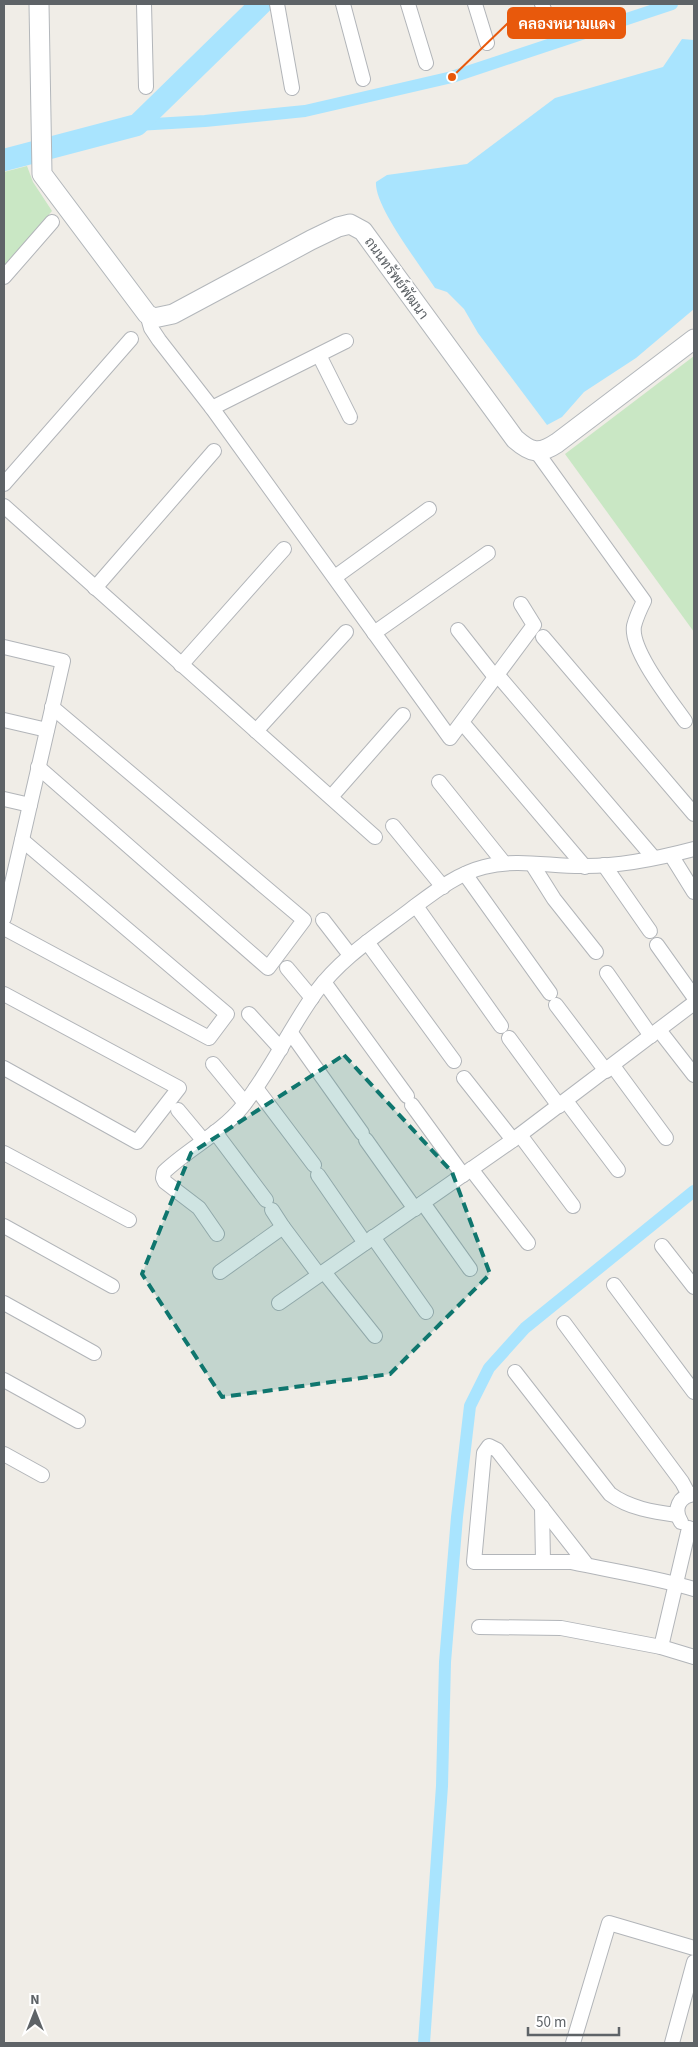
<svg xmlns="http://www.w3.org/2000/svg" width="698" height="2047" viewBox="0 0 698 2047" font-family="'Source Sans 3',Sarabun,sans-serif">
  <style>
    .green { fill: #c9e7c4 }
    .water { fill: #a9e4fe }
    .lines { fill: none; stroke-linecap: round; stroke-linejoin: round }
    .canal { stroke: #a9e4fe; stroke-width: 12 }
    .river { stroke: #a9e4fe; stroke-width: 22 }
    .street-casing { stroke: #b2b5b9; stroke-width: 16 }
    .secondary-casing { stroke: #b3b7bb; stroke-width: 21 }
    .street { stroke: #fff; stroke-width: 14 }
    .secondary { stroke: #fff; stroke-width: 19 }
    .marked { fill: #0f766e; fill-opacity: 0.2; stroke: #0f766e; stroke-width: 4; stroke-dasharray: 10 6; stroke-linejoin: round }
    .labels { text-anchor: middle; stroke-width: 4; stroke-linejoin: round; paint-order: stroke }
    .street-label { font-size: 14px; fill: #5e6367; stroke: #fff }
    .leader { fill: none; stroke: #e8590c; stroke-width: 2 }
    .callout-dot { fill: #e8590c; stroke: #fff; stroke-width: 2 }
    .callout { fill: #e8590c; stroke: #e8590c; stroke-width: 2 }
    .callout-label { font-size: 15px; text-anchor: middle; font-weight: bold; fill: #fff }
  </style>
  <rect width="100%" height="100%" fill="#f0ede7"/>
  <!-- green -->
  <g class="green">
    <path d="M27,166L33,182L52,211L4,266V172Z"/>
    <path d="M694,356V632L565,454Z"/>
  </g>
  <!-- water -->
  <path class="water" d="M682,39L694,40V309L636,358L584,392L562,417L547,425L478,333L464,309L447,292L435,288C420,265 374,206 376,182L387,175L467,164L555,98L663,67Z"/>
  <g class="lines">
    <!-- canal -->
    <g class="canal">
      <path d="M137,125L205,121L305,111L452,77L672,4"/>
      <path d="M424,2043L442,1786L445,1662L457,1517L470,1406L489,1368L525,1328L694,1191"/>
    </g>
    <!-- river -->
    <path class="river" d="M4,160L137,125L261,4"/>
    <defs>
      <g id="street">
        <path d="M144,4L146,87"/>
        <path d="M277,4L292,88"/>
        <path d="M343,4L363,79"/>
        <path d="M408,4L426,63"/>
        <path d="M475,4L487,43"/>
        <path d="M542,4L549,24"/>
        <path d="M4,277L52,222"/>
        <path d="M147,314L151,328L159,340L212,408L450,738L534,625L521,604"/>
        <path d="M319,355L350,417"/>
        <path d="M212,408L346,341"/>
        <path d="M536,451L644,601C640,609 636,618 634,626C630,650 671,701 685,721"/>
        <path d="M4,484L131,339"/>
        <path d="M4,506L375,837"/>
        <path d="M335,577L429,509"/>
        <path d="M95,588L214,451"/>
        <path d="M458,630L495,677"/>
        <path d="M374,633L488,553"/>
        <path d="M543,637L694,814"/>
        <path d="M4,647L63,661L4,918"/>
        <path d="M181,665L284,549"/>
        <path d="M501,679L653,857"/>
        <path d="M4,720L47,730"/>
        <path d="M466,727L585,867"/>
        <path d="M256,731L346,632"/>
        <path d="M38,767L268,968L304,920L52,707"/>
        <path d="M439,782L504,863"/>
        <path d="M331,797L403,715"/>
        <path d="M4,799L30,805"/>
        <path d="M393,826L443,887"/>
        <path d="M671,855L694,892"/>
        <path d="M532,864L554,899L596,952"/>
        <path d="M604,865L650,931"/>
        <path d="M465,874L550,993"/>
        <path d="M416,906L501,1026"/>
        <path d="M323,920L350,955"/>
        <path d="M4,928L209,1038L227,1014L22,840"/>
        <path d="M367,942L454,1061"/>
        <path d="M657,945L694,997"/>
        <path d="M287,968L312,998"/>
        <path d="M607,973L651,1036"/>
        <path d="M324,982L407,1096"/>
        <path d="M4,994L179,1088L137,1142L4,1068"/>
        <path d="M556,1005L606,1071"/>
        <path d="M249,1014L281,1049"/>
        <path d="M659,1030L694,1075"/>
        <path d="M291,1033L362,1133"/>
        <path d="M509,1038L559,1106"/>
        <path d="M213,1064L245,1103"/>
        <path d="M613,1066L666,1138"/>
        <path d="M464,1078L513,1140"/>
        <path d="M256,1088L314,1165"/>
        <path d="M566,1101L618,1170"/>
        <path d="M412,1105L463,1175"/>
        <path d="M178,1110L203,1140"/>
        <path d="M215,1132L266,1200"/>
        <path d="M520,1135L573,1206"/>
        <path d="M366,1140L415,1209"/>
        <path d="M4,1153L129,1220"/>
        <path d="M471,1169L528,1243"/>
        <path d="M318,1175L365,1243"/>
        <path d="M423,1203L470,1269"/>
        <path d="M272,1210L283,1227"/>
        <path d="M4,1226L112,1286"/>
        <path d="M217,1234L199,1208L165,1182L163,1178L164,1172C188,1149 221,1133 242,1107C271,1071 289,1029 316,992C341,958 376,936 410,910C433,893 456,874 484,867C518,858 552,867 586,866C622,866 660,858 694,849"/>
        <path d="M373,1237L426,1312"/>
        <path d="M662,1246L694,1287"/>
        <path d="M220,1272L283,1227L319,1275"/>
        <path d="M324,1272L375,1336"/>
        <path d="M614,1285L694,1392"/>
        <path d="M4,1303L94,1353"/>
        <path d="M279,1303L513,1140L694,1003"/>
        <path d="M564,1323L682,1482L689,1495"/>
        <path d="M515,1372L610,1494C629,1508 653,1512 677,1515"/>
        <path d="M4,1380L78,1421"/>
        <path d="M4,1454L42,1475"/>
        <path d="M542,1507L543,1561"/>
        <path d="M681,1522C673,1509 679,1496 694,1494"/>
        <path d="M587,1565L497,1450L489,1446L484,1453L474,1562H571C612,1571 654,1577 694,1589"/>
        <path d="M479,1627L561,1628L661,1647L694,1657"/>
        <path d="M661,1647L689,1528"/>
        <path d="M573,2043L609,1923L694,1948"/>
        <path d="M672,2043L694,1962"/>
      </g>
      <path id="secondary" d="M39,4L42,174L147,314L154,318L173,314L311,240L338,227L350,224L363,231L515,439C531,453 539,455 557,443L694,339"/>
    </defs>
    <!-- street casing -->
    <use href="#street" class="street-casing"/>
    <!-- secondary casing -->
    <use href="#secondary" class="secondary-casing"/>
    <!-- street -->
    <use href="#street" class="street"/>
    <!-- secondary -->
    <use href="#secondary" class="secondary"/>
  </g>
  <!-- marked area -->
  <path class="marked" d="M344,1055L452,1172L490,1274L390,1374L222,1397L142,1274L191,1153Z"/>
  <g class="labels">
    <!-- street labels -->
    <g class="street-label">
      <text transform="translate(397 278) rotate(54)" y="5">ถนนทรัพย์พัฒนา</text>
    </g>
  </g>
  <!-- callouts -->
  <path class="leader" d="M452 77L508 23"/>
  <circle class="callout-dot" cx="452" cy="77" r="5"/>
  <rect class="callout" x="508" y="8" width="117" height="30" rx="5"/>
  <g class="callout-label">
    <text x="567" y="29">คลองหนามแดง</text>
  </g>
  <!-- border -->
  <rect width="698" height="2047" fill="none" stroke="#5e6367" stroke-width="10"/>
  <!-- north arrow -->
  <g transform="translate(35 2012)" stroke="#ffffff" stroke-width="4" paint-order="stroke">
  <path d="M0-4L9 19L0 12L-9 19Z" fill="#5e6367"/>
  <text y="-8" font-size="14" font-weight="bold" text-anchor="middle" fill="#5e6367">N</text>
  </g>
  <!-- scale -->
  <path d="M528 2027v8h91v-8" fill="none" stroke="#5e6367" stroke-width="2.5"/>
  <text x="536" y="2027" font-size="15" fill="#5e6367" stroke="#ffffff" stroke-width="4" paint-order="stroke">50 m</text>
</svg>
